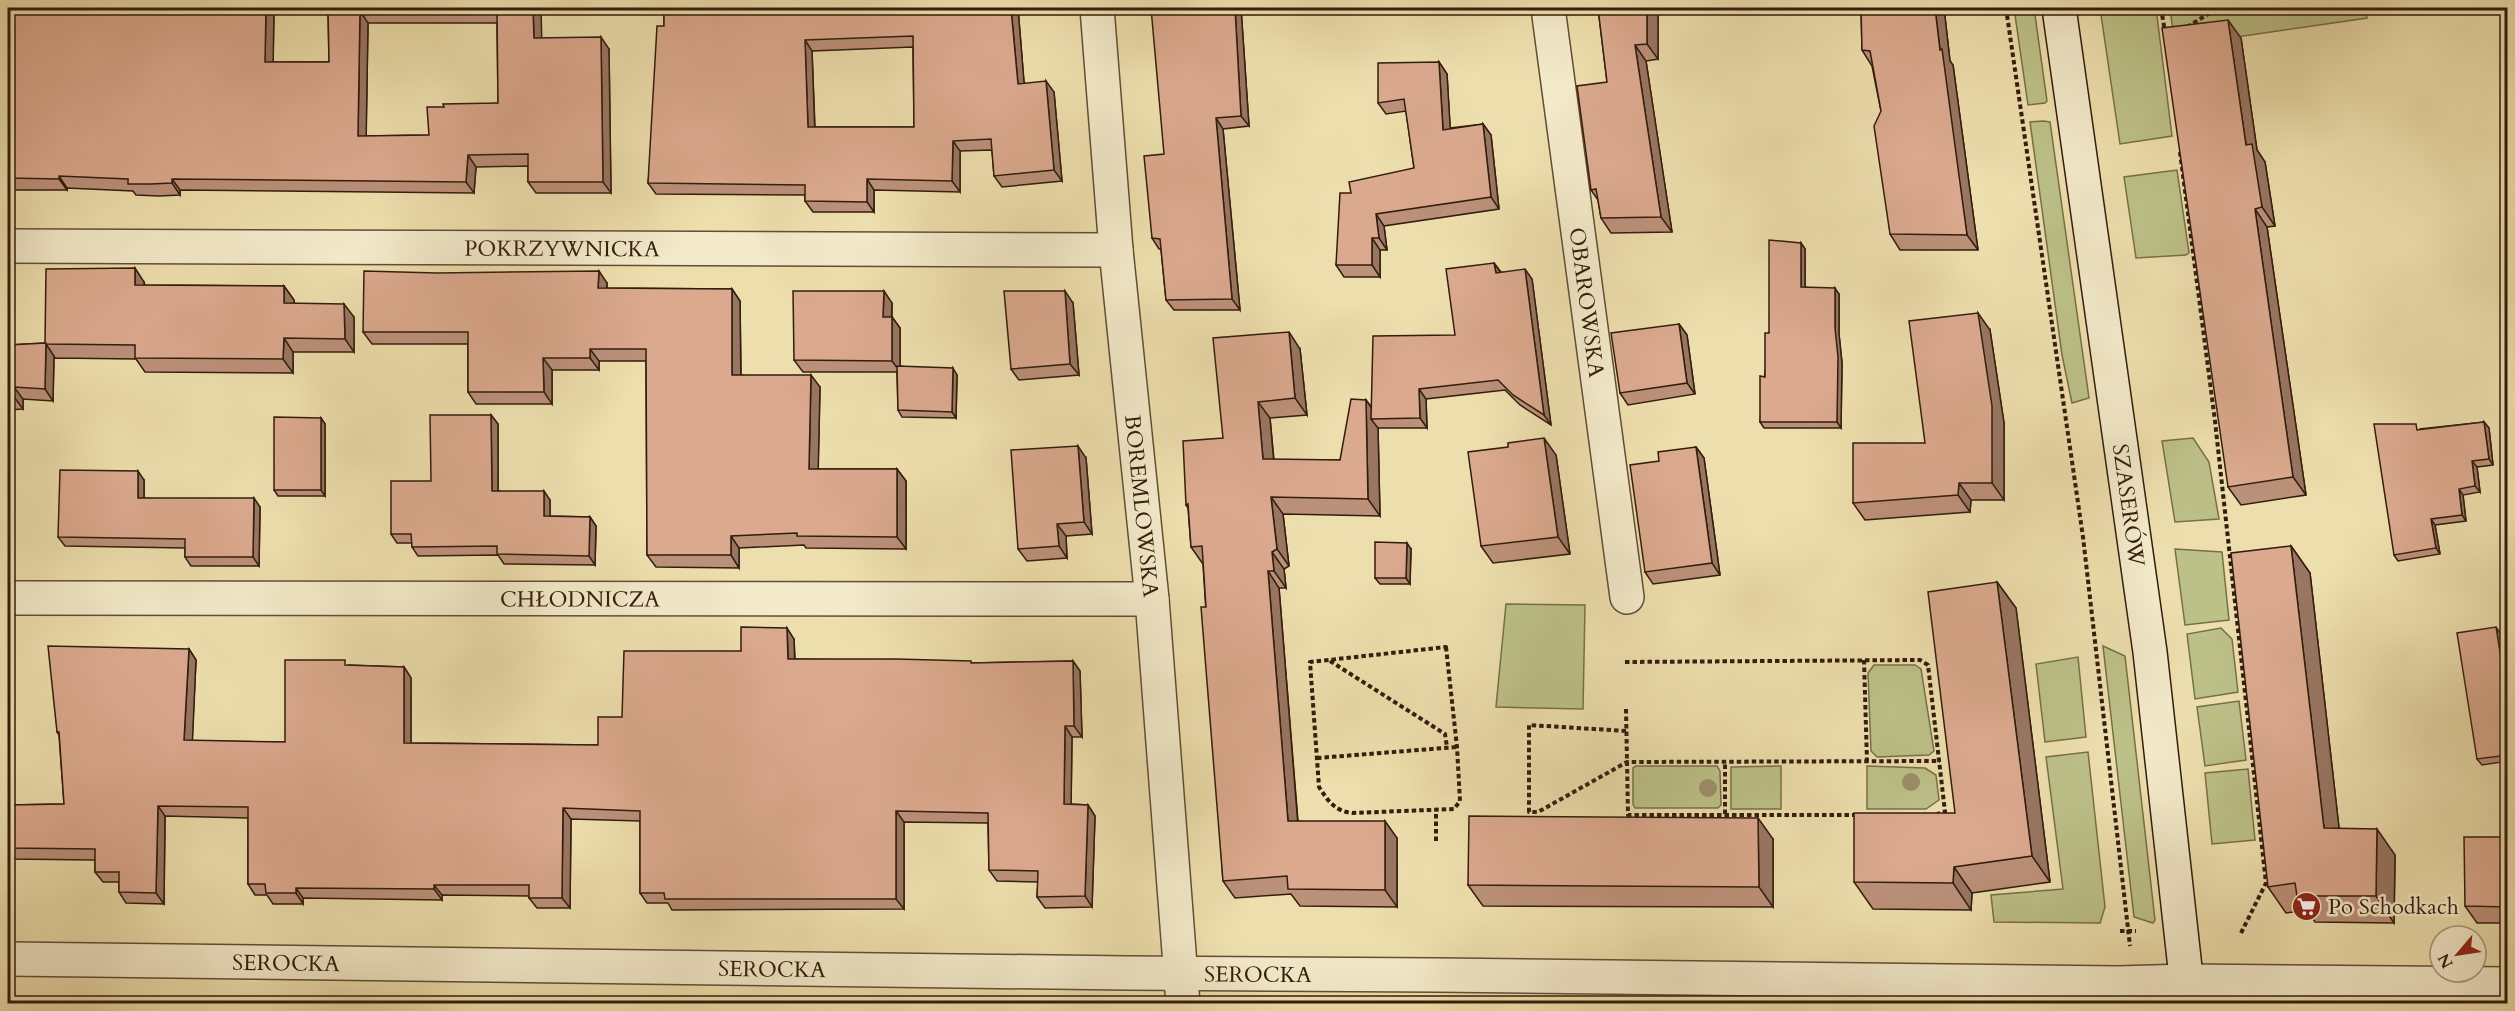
<svg xmlns="http://www.w3.org/2000/svg" width="2515" height="1011" viewBox="0 0 2515 1011" font-family="Cardo,serif">
  <style>
    .green { fill: #bcc188; stroke: #776f4a; stroke-width: 1.5 }
    .lines { fill: none; stroke-linecap: round; stroke-linejoin: round }
    .street-casing { stroke: #614e35; stroke-width: 36 }
    .secondary-casing { stroke: #321d0d; stroke-width: 36 }
    .path { stroke: #321d0d; stroke-width: 4; stroke-dasharray: 4.5 3; stroke-linecap: butt }
    .street { stroke: #f3eaca; stroke-width: 33 }
    .secondary { stroke: #f3eaca; stroke-width: 33 }
    .tree { fill: #9d8f69 }
    .wall { fill: #bc917a; stroke: #321d0d; stroke-width: 1.5; fill-rule: evenodd }
    .shaded-wall { fill: #997663; stroke: #321d0d; stroke-width: 1.5 }
    .building { fill: #dba98e; stroke: #321d0d; stroke-width: 1.5; fill-rule: evenodd }
    .labels { text-anchor: middle; stroke-width: 5; stroke-linejoin: round; paint-order: stroke }
    .street-label { font-size: 22px; fill: #321d0d; stroke: #f3eaca }
    .poi-label { font-size: 22px; fill: #321d0d; stroke: #f3eaca; text-anchor: start }
  </style>
  <rect width="100%" height="100%" fill="#eddfad"/>
  <filter id="stains"><feTurbulence type="fractalNoise" baseFrequency=".00333" numOctaves="4"/><feColorMatrix values="0 0 0 0 .2 0 0 0 0 .09 0 0 0 0 .02 0 0 0 .5 -.17"/></filter>
  <radialGradient id="worn" r=".72"><stop offset=".6" stop-color="#630" stop-opacity="0"/><stop offset="1" stop-color="#630" stop-opacity=".3"/></radialGradient>
  <!-- green -->
  <g class="green">
    <path d="M2014,8H2034L2047,101L2045,103L2028,105Z"/>
    <path d="M2100,8H2156L2172,136L2120,144Z"/>
    <path d="M2170,8H2365L2367,18L2175,46Z"/>
    <path d="M2043,121L2050,122L2089,398L2072,403L2062,355L2030,122Z"/>
    <path d="M2177,170L2189,253L2186,255L2136,258L2124,177Z"/>
    <path d="M2193,438L2209,462L2219,519L2175,522L2162,441Z"/>
    <path d="M2175,549L2222,552L2229,620L2185,625Z"/>
    <path d="M1506,604L1585,605L1583,709L1496,707Z"/>
    <path d="M2221,628L2232,639L2238,692L2195,699L2187,634Z"/>
    <path d="M2103,646L2125,656L2155,920L2153,923L2134,917Z"/>
    <path d="M2078,657L2086,737L2045,742L2036,664Z"/>
    <path d="M1874,665H1915L1921,669L1934,751L1929,755L1877,757L1871,751L1868,673Z"/>
    <path d="M2239,701L2246,760L2205,766L2197,707Z"/>
    <path d="M2088,752L2105,907L2100,923L1994,922L1991,895L2063,889L2046,757Z"/>
    <path d="M1636,766H1717L1720,771L1721,805L1718,808H1635L1633,804V768Z"/>
    <path d="M1781,766V809H1731V767Z"/>
    <path d="M1867,766L1925,768L1936,775L1939,800L1926,809H1867Z"/>
    <path d="M2248,769L2255,840L2212,844L2205,773Z"/>
  </g>
  <g class="lines">
    <defs>
      <g id="street">
        <path id="s1" d="M1097,8L1116,250L1152,599L1183,1004"/>
        <path id="s2" d="M1548,8L1627,597"/>
        <path id="s3" d="M8,246L1116,250"/>
        <path id="s4" d="M8,598L1152,599"/>
        <path id="s5" d="M8,959L1127,973L1437,975L2118,983L2187,981L2508,984"/>
      </g>
      <g id="secondary">
        <path id="s6" d="M2059,8L2150,652L2189,1004"/>
      </g>
    </defs>
    <!-- street casing -->
    <use href="#street" class="street-casing"/>
    <!-- secondary casing -->
    <use href="#secondary" class="secondary-casing"/>
    <!-- path -->
    <g class="path">
      <path d="M2006,8L2083,537L2130,946"/>
      <path d="M2161,8L2165,32"/>
      <path d="M2187,27L2218,8"/>
      <path d="M2180,152L2215,421L2266,883L2241,933"/>
      <path d="M1446,647L1457,747L1460,801L1454,809L1352,813C1335,811 1328,801 1319,787L1310,662Z"/>
      <path d="M1864,660L1867,761"/>
      <path d="M1330,661L1445,734L1447,747"/>
      <path d="M1625,662L1920,660L1928,665L1945,812L1937,814"/>
      <path d="M1626,709L1628,815H1858"/>
      <path d="M1626,731L1529,725V812H1538L1627,762L1940,761"/>
      <path d="M1317,758L1457,747"/>
      <path d="M1725,814V762"/>
      <path d="M1436,841V810"/>
      <path d="M2120,931H2136"/>
    </g>
    <!-- street -->
    <use href="#street" class="street"/>
    <!-- secondary -->
    <use href="#secondary" class="secondary"/>
  </g>
  <!-- trees -->
  <g class="tree">
    <circle cx="1911" cy="782" r="9"/>
    <circle cx="1708" cy="788" r="9"/>
  </g>
  <!-- wall -->
  <g class="wall">
    <path d="M8,8H541V38L609,49L611,193H536L528,182V166L476,167L474,193L180,190V195L159,196L136,195L133,191L67,188V190H8ZM274,9L328,10L329,62H273ZM368,23H497L498,103L444,107L429,135L366,136Z"/>
    <path d="M664,8H1018L1024,83L1054,92L1062,181L1002,187L994,176L992,150L960,151V192L874,190V212H813L805,201V195L656,194L648,183L664,26ZM913,47L914,127H815L812,51Z"/>
    <path d="M1241,8L1249,126L1223,129L1240,310H1174L1166,300L1161,249H1159L1152,238L1164,154Z"/>
    <path d="M1598,8H1749H1658V59L1646,61L1672,232L1611,233L1601,218L1598,200L1591,190L1607,82Z"/>
    <path d="M1861,8H1944L1950,61L1953,65L1978,250H1900L1890,234L1881,111L1872,66L1862,50Z"/>
    <path d="M2388,8H2508V10L2390,9Z"/>
    <path d="M2241,38L2257,150L2265,162L2275,226L2267,227L2306,495L2241,505L2228,487Z"/>
    <path d="M1439,62L1447,74L1450,128L1483,124L1491,135L1499,209L1384,226L1387,250H1380V277H1344L1336,265L1351,193L1414,168L1406,111L1386,114L1378,103Z"/>
    <path d="M1801,243L1805,249V287L1839,294V334L1842,363L1841,428H1764L1760,422L1769,333Z"/>
    <path d="M1494,263L1501,272L1532,279L1551,425L1520,405L1505,390L1426,399L1427,428H1378L1380,516L1283,514L1289,566L1284,569L1286,588H1279L1298,821L1397,838V907L1300,906L1291,894L1235,898L1223,881L1203,564L1191,547L1188,508L1186,505L1223,438L1300,349L1307,415L1270,418L1274,460H1340L1366,400L1372,408L1455,335Z"/>
    <path d="M144,282L145,285L284,286L294,300V303L354,317V352H293V373L145,372L136,359L55,358L54,356L53,401L23,399V409L8,410V345L45,343Z"/>
    <path d="M607,283V288L732,289L740,301L741,375L820,387L818,469H897L906,481V549L806,548L804,545L739,548V568L656,567L647,555L646,361H599V370H552V404H476L468,392V344H372L363,332Z"/>
    <path d="M892,303V317L900,328V366L957,375L956,418L902,417L898,410L897,372H803L794,360Z"/>
    <path d="M1073,303L1079,375L1019,380L1011,369Z"/>
    <path d="M1679,324L1687,335L1695,394L1628,405L1620,393Z"/>
    <path d="M1990,330L2004,423V500H1971L1970,512L1865,520L1853,503L1925,443Z"/>
    <path d="M491,415L498,424V491L550,500V516L590,517L596,526L595,565L504,564L498,555L418,556L412,547V543H397L391,534L431,481Z"/>
    <path d="M321,418L325,424V496H278L274,490Z"/>
    <path d="M2484,422L2489,428L2493,465L2477,467L2480,492L2463,495L2466,521L2435,525L2440,554L2398,561L2394,555L2420,429Z"/>
    <path d="M1508,447L1556,455L1570,554L1493,563L1481,546Z"/>
    <path d="M1696,447L1704,458L1720,575L1653,584L1645,572L1659,461Z"/>
    <path d="M1086,458L1092,534L1066,536L1067,558L1027,561L1018,549Z"/>
    <path d="M144,480V498L260,507L259,566H191L185,557V548L65,546L58,537Z"/>
    <path d="M2291,546L2310,573L2339,828L2395,855L2394,923L2315,922L2307,910L2286,913L2268,887Z"/>
    <path d="M1411,549L1410,584H1380L1375,578Z"/>
    <path d="M1997,582L2016,608L2050,882L1972,893L1971,910L1873,909L1854,882L1955,813Z"/>
    <path d="M2500,633L2508,681V761L2482,765L2477,759Z"/>
    <path d="M794,639L795,659L972,663L1073,661L1080,671L1082,737H1072L1071,804L1088,805L1095,816L1092,907L1045,908L1037,897L1038,882L997,881L989,870L988,823L904,822V909L672,910L668,903H647L640,893V821L571,819L570,908H537L529,898V896L442,895V900L303,898V904H273L267,895H255L248,884V818L165,816L164,904L126,903L119,892V882H103L95,872V860L8,859V805L64,804L59,735L57,732L189,649L196,660L192,741L285,742L348,665L404,667L411,678V743L598,745L622,717L741,651Z"/>
    <path d="M2508,837V923H2477L2465,906Z"/>
    <path d="M1773,839V907L1483,906L1468,885Z"/>
  </g>
  <!-- shaded-wall -->
  <g class="shaded-wall">
    <path d="M266,8H273L274,9L273,73L265,62Z"/>
    <path d="M533,8H541L542,49L534,38Z"/>
    <path d="M1011,8H1018L1025,94L1018,84Z"/>
    <path d="M1235,8H1241L1249,126L1241,116Z"/>
    <path d="M1647,8H1658V59L1647,44Z"/>
    <path d="M1935,8H1944L1950,61L1953,65L1978,250L1967,235L1940,50Z"/>
    <path d="M360,11L368,23L366,148L358,136Z"/>
    <path d="M2228,20L2241,38L2257,150L2265,162L2275,226L2262,207L2246,145Z"/>
    <path d="M601,37L609,49L611,193L603,182Z"/>
    <path d="M805,40L812,51L815,137L808,127Z"/>
    <path d="M1635,45L1646,61L1672,232L1661,217Z"/>
    <path d="M1439,62L1447,74L1451,141L1443,130Z"/>
    <path d="M1046,81L1054,92L1062,181L1054,170Z"/>
    <path d="M1216,118L1223,129L1240,310L1232,299Z"/>
    <path d="M1483,124L1491,135L1499,209L1491,197Z"/>
    <path d="M953,141L960,151V192L952,181Z"/>
    <path d="M468,155L476,167L474,193L466,182Z"/>
    <path d="M59,176L67,188V190L59,179Z"/>
    <path d="M172,179L180,190V195L172,183Z"/>
    <path d="M867,179L874,190V212L867,202Z"/>
    <path d="M2255,209L2267,227L2306,495L2293,477Z"/>
    <path d="M1376,214L1384,226L1387,250L1379,238Z"/>
    <path d="M1372,238L1380,250V277L1372,265Z"/>
    <path d="M1801,243L1805,249V293L1801,287Z"/>
    <path d="M1494,263L1501,273H1496Z"/>
    <path d="M135,268L144,282L145,299L135,285Z"/>
    <path d="M1525,269L1532,279L1551,425L1544,415Z"/>
    <path d="M599,271L607,283L606,300L598,288Z"/>
    <path d="M284,286L294,300V317L284,303Z"/>
    <path d="M1835,288L1839,294V334L1842,363L1841,428L1837,422L1835,328Z"/>
    <path d="M732,289L740,301L741,387L732,375Z"/>
    <path d="M884,291L892,303L891,329L883,317Z"/>
    <path d="M1065,291L1073,303L1079,375L1070,364Z"/>
    <path d="M344,304L354,317V352L345,339Z"/>
    <path d="M1978,313L1990,330L2004,423V500L1992,483Z"/>
    <path d="M892,317L900,328V372L892,361Z"/>
    <path d="M1679,324L1687,335L1695,394L1687,383Z"/>
    <path d="M1289,332L1300,349L1307,415L1295,398Z"/>
    <path d="M284,338L293,352V373L283,359Z"/>
    <path d="M46,344L54,356L53,401L45,389Z"/>
    <path d="M590,349L599,361V370L590,358Z"/>
    <path d="M543,358L552,370V404L544,392Z"/>
    <path d="M953,368L957,375L956,418L952,412Z"/>
    <path d="M811,375L820,387L818,481L809,469Z"/>
    <path d="M14,387L23,399V409L14,397Z"/>
    <path d="M1419,389L1426,399L1427,428L1420,418Z"/>
    <path d="M1366,400L1378,417L1371,419L1378,428L1380,516L1368,499Z"/>
    <path d="M1258,402L1270,418L1275,476L1263,459Z"/>
    <path d="M491,415L498,424V500L492,491Z"/>
    <path d="M321,418L325,424V496L321,490Z"/>
    <path d="M2484,422L2489,428L2493,465L2489,459Z"/>
    <path d="M1544,438L1556,455L1570,554L1558,537Z"/>
    <path d="M1078,446L1086,458L1092,534L1084,522Z"/>
    <path d="M1696,447L1704,458L1720,575L1712,563Z"/>
    <path d="M2472,461L2477,467L2480,492L2475,486Z"/>
    <path d="M897,469L906,481V549L897,537Z"/>
    <path d="M138,471L144,480V508L138,498Z"/>
    <path d="M1959,483L1971,500L1970,512L1958,495Z"/>
    <path d="M2459,489L2463,495L2466,521L2462,515Z"/>
    <path d="M544,491L550,500V525L544,516Z"/>
    <path d="M1271,497L1283,514L1289,566L1277,549Z"/>
    <path d="M254,498L260,507L259,566L253,557Z"/>
    <path d="M590,517L596,526L595,565L589,556Z"/>
    <path d="M2431,519L2435,525L2440,554L2436,548Z"/>
    <path d="M1057,524L1066,536L1067,558L1059,546Z"/>
    <path d="M731,536L739,548V568L731,555Z"/>
    <path d="M1407,543L1411,549L1410,584L1406,578Z"/>
    <path d="M2291,546L2310,573L2342,854L2324,828Z"/>
    <path d="M1272,552L1284,569L1286,588L1274,571Z"/>
    <path d="M1268,571L1279,588L1299,838L1288,821Z"/>
    <path d="M1997,582L2016,608L2050,882L2032,856Z"/>
    <path d="M2496,627L2500,633L2508,681V703Z"/>
    <path d="M787,628L794,639L795,670L788,659Z"/>
    <path d="M189,649L196,660L192,751L184,740Z"/>
    <path d="M1073,661L1080,671L1082,737L1074,726Z"/>
    <path d="M404,667L411,678V753L404,743Z"/>
    <path d="M1065,726L1072,737L1071,815L1064,804Z"/>
    <path d="M1088,805L1095,816L1092,907L1085,896Z"/>
    <path d="M158,806L165,816L164,904L156,893Z"/>
    <path d="M563,808L571,819L570,908L562,898Z"/>
    <path d="M896,811L904,822V909L896,899Z"/>
    <path d="M1758,818L1773,839V907L1759,887Z"/>
    <path d="M1385,821L1397,838V907L1385,890Z"/>
    <path d="M2377,829L2395,855L2394,923L2376,896Z"/>
    <path d="M1954,867L1972,893L1971,910L1953,883Z"/>
    <path d="M434,885L442,895V900L434,889Z"/>
    <path d="M296,888L303,898V904L296,893Z"/>
  </g>
  <!-- building -->
  <g class="building">
    <path d="M8,8H266L265,62H329L328,8H533L534,38L601,37L603,182H528V154L468,155L466,182L172,179V183L151,184H128V179L59,176V179L8,178ZM360,11H497L498,103L443,104L444,107H427L429,135L358,136Z"/>
    <path d="M664,8H1011L1018,84L1046,81L1054,170L994,176L991,139L953,141L952,181L867,179V202L805,201V185L648,183L657,26H664ZM913,36L914,127H808L805,40Z"/>
    <path d="M1151,8H1235L1241,116L1216,118L1232,299L1166,300L1160,239L1152,238L1144,156L1164,154Z"/>
    <path d="M1598,8H1647V44L1635,45L1661,217L1601,218L1596,189L1591,190L1577,86L1607,82Z"/>
    <path d="M1861,8H1935L1940,50L1942,49L1967,235L1890,234L1874,126L1881,111L1870,51L1862,50Z"/>
    <path d="M2228,20L2246,145L2252,144L2262,207L2255,209L2293,477L2228,487L2162,28Z"/>
    <path d="M1439,62L1443,130L1483,124L1491,197L1376,214L1379,238H1372V265H1336L1340,193H1351L1349,182L1414,168L1404,99L1378,103V63Z"/>
    <path d="M1769,240L1801,243V287L1835,288V328L1838,357L1837,422H1760V376L1765,377V333H1769Z"/>
    <path d="M1494,263L1496,273L1525,269L1544,415L1513,395L1498,380L1419,389L1420,418L1371,419L1373,336L1455,335L1446,269Z"/>
    <path d="M135,268V285L284,286V303L344,304L345,339L284,338L283,359L135,358V345L45,344L46,269Z"/>
    <path d="M364,271L437,273L599,271L598,288L732,289V375H811L809,469H897V537L797,536V533L731,536V555H647L646,349H590V358H543L544,392H468V332H363Z"/>
    <path d="M793,291H884L883,317H892V361L794,360Z"/>
    <path d="M1004,291H1065L1070,364L1011,369Z"/>
    <path d="M1978,313L1992,406V483H1959L1958,495L1853,503V443H1925L1909,321Z"/>
    <path d="M1679,324L1687,383L1620,393L1611,333Z"/>
    <path d="M1289,332L1295,398L1258,402L1263,459L1340,460L1351,399L1366,400L1368,499L1271,497L1277,549L1272,552L1274,571H1268L1288,821H1385V890L1288,889L1287,876L1223,881L1201,607H1206L1202,546L1191,547L1188,504L1186,505L1183,441L1223,438L1213,338Z"/>
    <path d="M46,343L45,389L14,387V397H8V345Z"/>
    <path d="M897,366L953,368L952,412L898,410Z"/>
    <path d="M430,415H491L492,491H544V516L590,517L589,556L497,554V546L412,547L411,534H391V481H431Z"/>
    <path d="M274,417L321,418V490H274Z"/>
    <path d="M2484,422L2489,459L2472,461L2475,486L2459,489L2462,515L2431,519L2436,548L2394,555L2374,424H2416L2417,430Z"/>
    <path d="M1544,438L1558,537L1481,546L1468,452L1508,447V443Z"/>
    <path d="M1078,446L1084,522L1057,524L1059,546L1018,549L1011,450Z"/>
    <path d="M1696,447L1712,563L1645,572L1630,465L1659,461L1658,452Z"/>
    <path d="M60,470L138,471V498H254L253,557H185V539L58,537Z"/>
    <path d="M1375,542L1407,543L1406,578H1375Z"/>
    <path d="M2291,546L2324,828L2377,829L2376,896H2297L2295,883L2268,887L2231,553Z"/>
    <path d="M1997,582L2032,856L1954,867L1953,883L1854,882V813H1955L1928,592Z"/>
    <path d="M741,627L787,628L788,659H896L971,661V663L1073,661L1074,726H1065L1064,804L1088,805L1085,896L1037,897L1038,871L989,870L988,813L896,811V899H665L664,893H640V811L563,808L562,898H529V885H434V889L296,888V893H266L265,884H248V807L158,806L156,893L119,892V872H95V849L8,848V805L64,804L59,732H57L48,646L189,649L184,740L285,742V660H345V665L404,667V743L598,745V717H622L624,651H741Z"/>
    <path d="M2496,627L2508,703V755L2477,759L2457,633Z"/>
    <path d="M1469,816L1758,818L1759,887L1468,885Z"/>
    <path d="M2464,837H2508V907L2465,906Z"/>
  </g>
  <!-- icons -->
  <defs>
    <symbol id="supermarket-disc" viewBox="-11 -11 22 22"><circle r="9.5" fill="#8f2418" stroke="#f3eaca"/><path d="M-6-5.5h2.5l.6 2H6L4.5 2H-2.5L-4.4-4H-6ZM-1.5 3.2a1.3 1.3 0 1 0 .1 0ZM3 3.2a1.3 1.3 0 1 0 .1 0Z" fill="#fff"/></symbol>
  </defs>
  <g fill-rule="evenodd">
    <use href="#supermarket-disc" x="2290" y="890" width="33" height="33"/>
  </g>
  <g class="labels">
    <!-- street labels -->
    <g class="street-label">
      <text dy="8" stroke="none"><textPath href="#s3" startOffset="554">POKRZYWNICKA</textPath></text>
      <text dy="8" stroke="none"><textPath href="#s2" startOffset="297">OBAROWSKA</textPath></text>
      <text dy="8" stroke="none"><textPath href="#s1" startOffset="500">BOREMLOWSKA</textPath></text>
      <text dy="8" stroke="none"><textPath href="#s6" startOffset="502">SZASERÓW</textPath></text>
      <text dy="8" stroke="none"><textPath href="#s4" startOffset="572">CHŁODNICZA</textPath></text>
      <text dy="8" stroke="none"><textPath href="#s5" startOffset="278">SEROCKA</textPath></text>
      <text dy="8" stroke="none"><textPath href="#s5" startOffset="764">SEROCKA</textPath></text>
      <text dy="8" stroke="none"><textPath href="#s5" startOffset="1250">SEROCKA</textPath></text>
    </g>
    <!-- poi labels -->
    <g class="poi-label">
      <text x="2328" y="914">Po Schodkach</text>
    </g>
  </g>
  <!-- margin -->
  <rect width="2515" height="1011" fill="none" stroke="#eddfad" stroke-width="30"/>
  <rect x="9" y="9" width="2497" height="993" fill="none" stroke="#321d0d" stroke-width="3"/>
  <rect x="15" y="15" width="2485" height="981" fill="none" stroke="#321d0d" stroke-width="1.5"/>
  <!-- north arrow -->
  <g transform="translate(2458 954) rotate(241)"><circle r="28" fill="#f3eaca" stroke="#a6987e" stroke-width="1.5"/>
  <path d="M0-4.5L10 22L0 15L-10 22Z" fill="#8f2418"/>
  <text y="-9" font-size="16" font-weight="bold" text-anchor="middle" fill="#321d0d">N</text>
  </g>
  <rect width="100%" height="100%" filter="url(#stains)"/>
  <rect width="100%" height="100%" fill="url(#worn)"/>
</svg>
